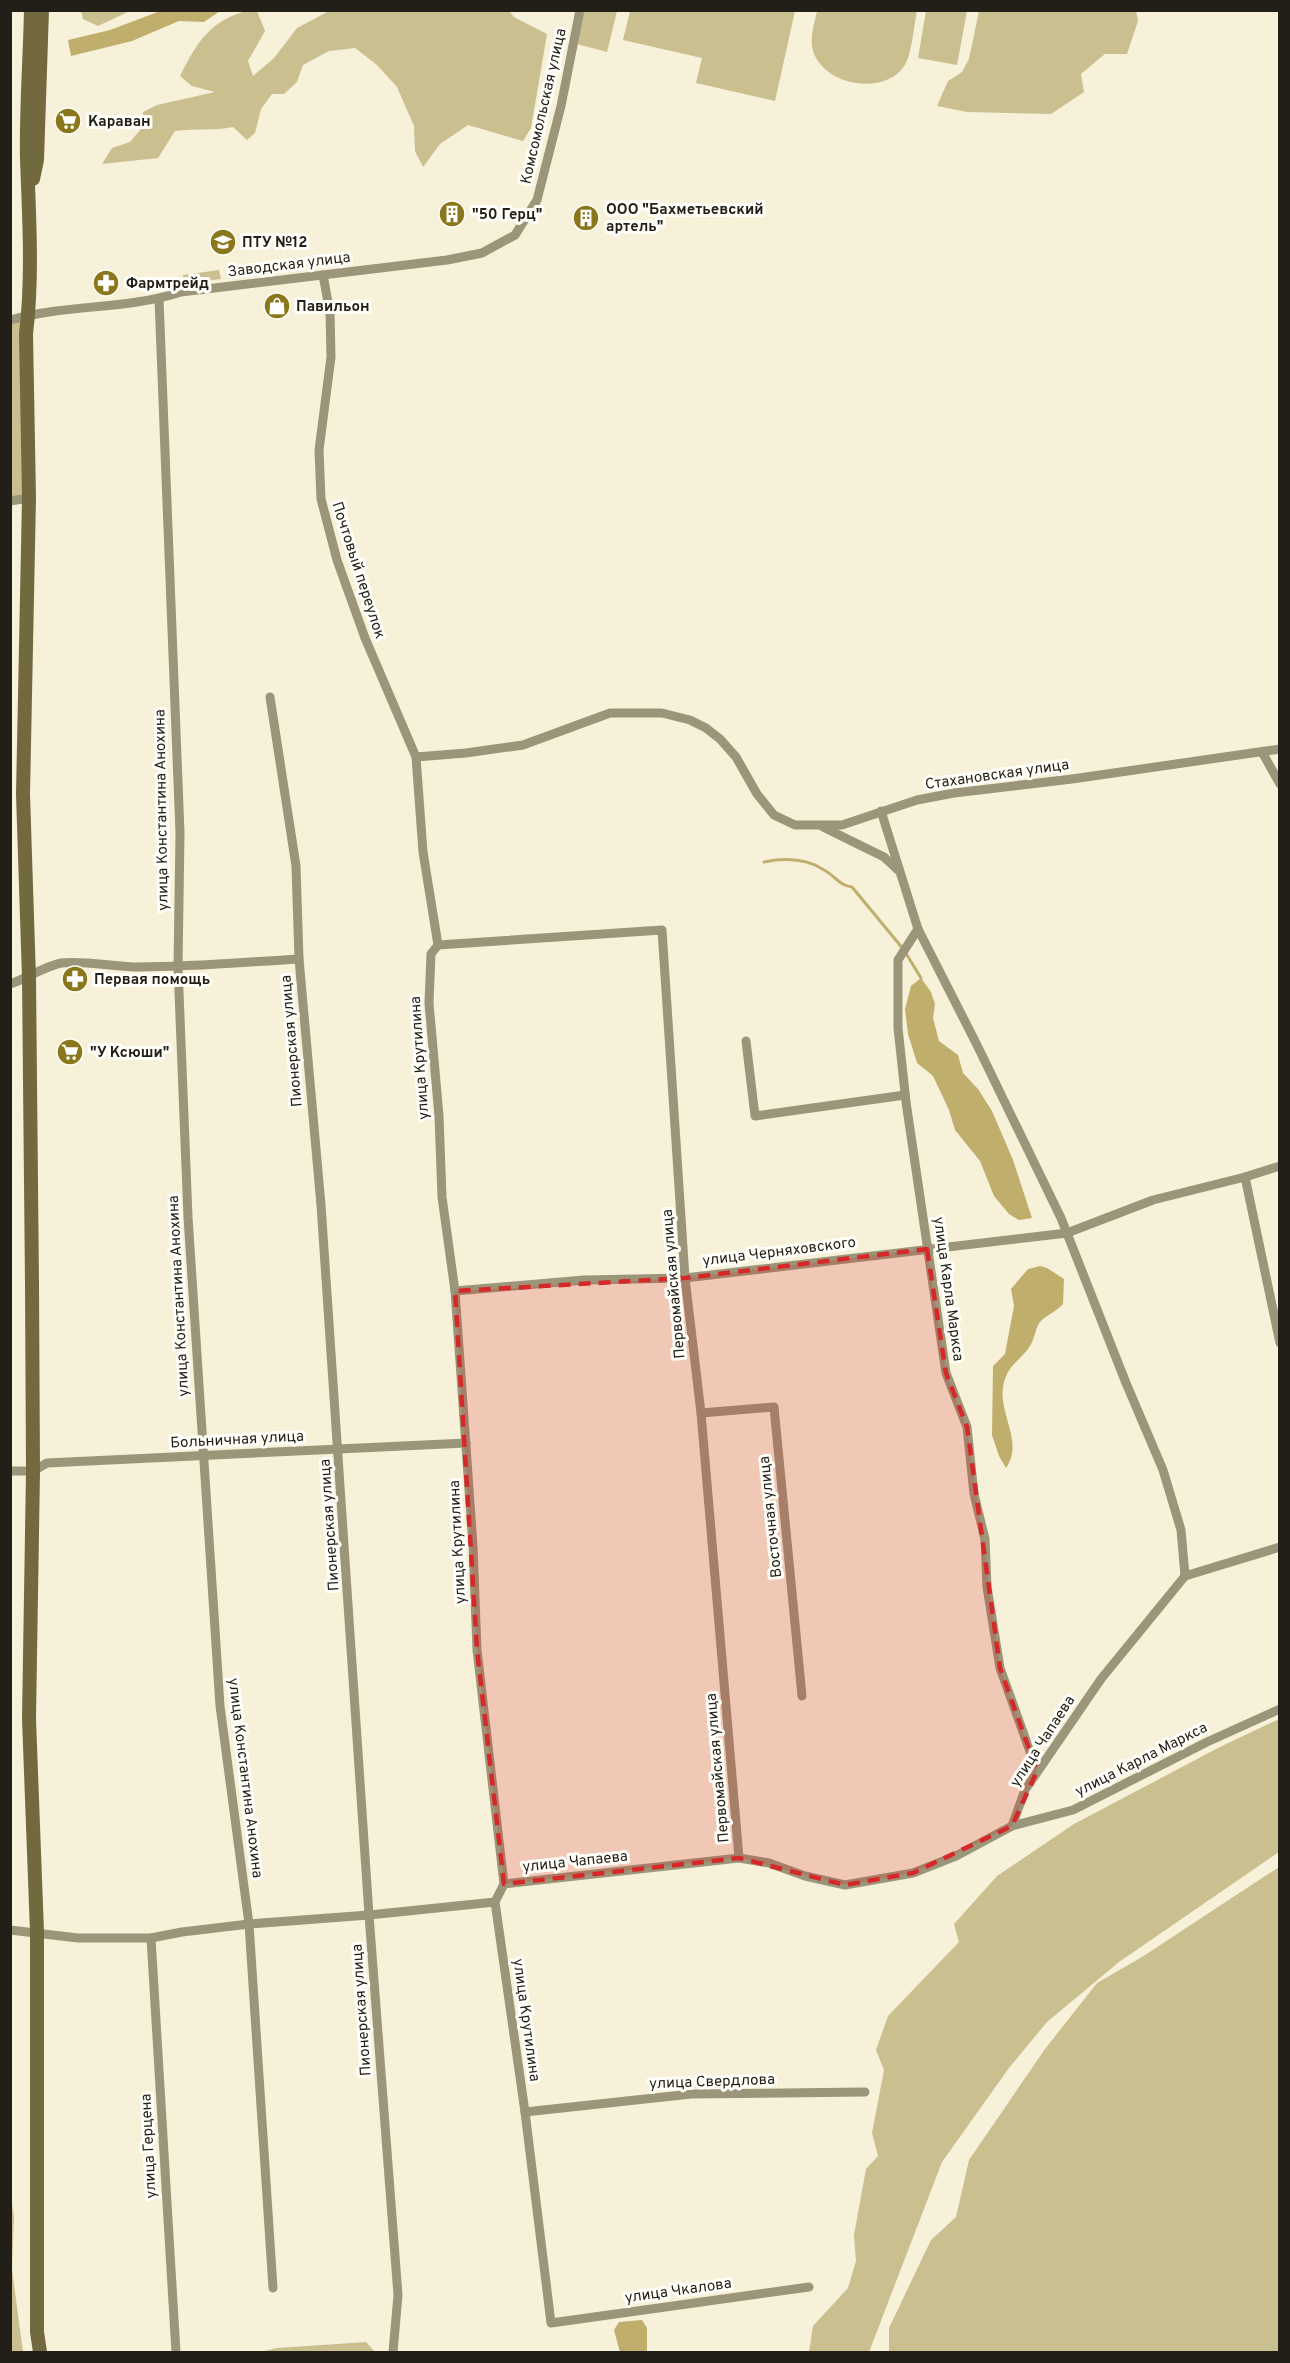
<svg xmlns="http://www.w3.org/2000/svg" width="1290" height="2363" viewBox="0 0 1290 2363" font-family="Overpass,sans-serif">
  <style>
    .green { fill: #cabf8f }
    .water { fill: #c0af6c }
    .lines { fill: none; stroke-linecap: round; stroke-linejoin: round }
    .stream { stroke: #c0af6c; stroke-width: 3 }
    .minor { stroke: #9b9579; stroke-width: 9 }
    .secondary { stroke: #73693f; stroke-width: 14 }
    .marked { fill: #d62828; fill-opacity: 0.2; stroke: #d62828; stroke-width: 4.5; stroke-dasharray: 12 8; stroke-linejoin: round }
    .labels { text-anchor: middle; stroke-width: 6; stroke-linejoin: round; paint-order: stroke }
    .street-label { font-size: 15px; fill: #211f17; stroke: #fffef9 }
    .poi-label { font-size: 15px; font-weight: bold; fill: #211f17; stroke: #fffef9; text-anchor: start }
  </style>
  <rect width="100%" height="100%" fill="#f7f1d9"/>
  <!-- green -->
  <g class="green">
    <path d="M250,10L257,11L265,31L248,61L253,76L274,58L297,28L329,11H509L514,17L547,34L531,128L523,141L468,125L440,144L423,167L415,151L414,126L397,87L377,65L355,48L329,51L303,65L297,82L284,94H272L261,109L255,133L247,140L233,127C213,131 195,128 175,131L158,158L102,164L112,148L130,142L141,129L143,112L157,105L215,92L192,86L180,76C198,41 210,20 250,10Z"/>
    <path d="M81,11V10L130,11L98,26L83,19Z"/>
    <path d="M580,11H617L607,52L573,43Z"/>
    <path d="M630,11H795L775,101L696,83L702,58L623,40Z"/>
    <path d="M817,11H917C914,25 912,53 905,65C886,95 830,87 815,56C808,42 814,25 817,11Z"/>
    <path d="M926,11H967L957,65L918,58Z"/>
    <path d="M979,11H1136L1138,21L1127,54H1105L1081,74L1084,92L1051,114L967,112L937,106L948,81L962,72L969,59Z"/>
    <path d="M294,259L296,267L244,273L243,265Z"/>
    <path d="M219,270L221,279L184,284L183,275Z"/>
    <path d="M28,315L29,498L10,501V320Z"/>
    <path d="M1279,1719V1852L1119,1962L1047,2022L1009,2068L942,2162L869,2352H809L813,2326L848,2288L856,2261L854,2235L866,2169L878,2156L872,2133L884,2070L876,2050L888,2016L959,1942L954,1924L997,1876L1074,1824L1218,1748Z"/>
    <path d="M1279,1867V2352H889V2328L931,2240L956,2217L969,2160L1045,2049L1097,1983L1142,1957Z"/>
    <path d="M11,2199L14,2216L12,2269L23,2352H11Z"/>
    <path d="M366,2342L375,2352H260L277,2348Z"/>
  </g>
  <!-- water -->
  <g class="water">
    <path d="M163,10L220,11L204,22L179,21L132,41L71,56L68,40L110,30Z"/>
    <path d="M921,978L931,992L935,1004L933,1018L939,1041L958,1055L963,1073L978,1089L992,1111L1013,1160L1032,1218L1019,1220L1009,1214L994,1196L980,1161L955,1130L949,1110L933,1076L917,1063L908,1034L905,1009L911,986Z"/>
    <path d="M1040,1266L1047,1268L1064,1279L1063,1304C1057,1311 1047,1315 1041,1321C1036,1326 1035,1336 1032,1342C1024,1360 1006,1363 1003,1388C999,1415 1024,1442 1006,1468L999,1456L992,1435L993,1366L1005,1354L1014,1306L1011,1289L1028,1269Z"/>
    <path d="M642,2320L647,2328V2352H620L614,2330L619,2322Z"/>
  </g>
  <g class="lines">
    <!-- stream -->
    <path class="stream" d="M764,862C784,858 806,858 824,870C834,875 840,886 852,887L904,950L921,978"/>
    <!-- minor -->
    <g class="minor">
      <path d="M323,275L330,313L331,357L319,450L321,499L337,560L365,638L416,757L423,852L438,945L431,954L429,1003L439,1116L442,1197L455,1291L473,1546L477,1650L504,1884L495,1902L525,2112L551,2323L809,2287"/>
      <path d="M159,299L180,833L178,967L188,1217L220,1706L249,1924L273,2288"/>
      <path d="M10,320C66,304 126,310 181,292L447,260L482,253L515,235L537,200L561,106L580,10"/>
      <path d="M10,501L29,498"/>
      <path d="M270,697L296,866L299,959L321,1205L369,1915L398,2295L393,2352"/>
      <path d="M1262,752L1280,784"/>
      <path d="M416,757L466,753L523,745L610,713H662L690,720L706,728L720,739L736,757L757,794L774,815L795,825H842L917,800L954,793L1072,779L1280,749"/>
      <path d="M881,811L918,929L898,960V1028L906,1102L946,1373L967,1427L974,1494L985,1539L987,1587L1000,1668L1037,1771"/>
      <path d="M823,827L884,857L899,871"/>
      <path d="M918,929L977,1045L1061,1218L1126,1383L1163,1470L1181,1530L1185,1576"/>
      <path d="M438,945L662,930L685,1278L701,1413L739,1858"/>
      <path d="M10,984C28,978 43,967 61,963C82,960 116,967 139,967C192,967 246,962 299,959"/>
      <path d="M746,1041L755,1116L905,1095"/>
      <path d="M1245,1177L1280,1343"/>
      <path d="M455,1291L584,1280L685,1278L1067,1233L1153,1200L1245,1177L1280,1166"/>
      <path d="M701,1413L774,1407L802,1696"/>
      <path d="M10,1471H33L47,1463L466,1443"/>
      <path d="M1185,1576L1280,1547"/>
      <path d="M1012,1826L1025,1790L1101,1679L1185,1576"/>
      <path d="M504,1884L739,1858L769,1863L805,1876L845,1885L913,1873L956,1856L1012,1826L1073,1810L1207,1742L1280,1709"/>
      <path d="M10,1930L78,1938H151L182,1932L249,1924L369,1915L495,1902"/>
      <path d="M151,1938L176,2352"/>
      <path d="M525,2112L691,2094L865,2092"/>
    </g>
    <!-- secondary -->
    <g class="secondary">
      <path d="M31,10C30,59 26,109 27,158C29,217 33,276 26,334L29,498L23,794L29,978L32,1284L33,1471L29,1719L37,1932V2332L40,2352"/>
      <path d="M33,179L37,160L42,10"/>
    </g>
  </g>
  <!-- marked area -->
  <path class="marked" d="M927,1249L946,1373L967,1427L1000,1668L1037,1771L1012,1826L913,1873L845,1885L739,1858L504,1884L477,1650L455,1291L685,1278Z"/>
  <!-- icons -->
  <defs>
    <symbol id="supermarket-disc" viewBox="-11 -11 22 22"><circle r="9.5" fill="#8b771b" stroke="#fffef9"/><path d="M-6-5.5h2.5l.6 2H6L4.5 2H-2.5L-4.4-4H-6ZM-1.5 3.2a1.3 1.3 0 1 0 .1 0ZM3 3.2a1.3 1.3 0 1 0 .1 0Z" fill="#fff"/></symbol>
    <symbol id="building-disc" viewBox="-11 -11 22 22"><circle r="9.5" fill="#8b771b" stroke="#fffef9"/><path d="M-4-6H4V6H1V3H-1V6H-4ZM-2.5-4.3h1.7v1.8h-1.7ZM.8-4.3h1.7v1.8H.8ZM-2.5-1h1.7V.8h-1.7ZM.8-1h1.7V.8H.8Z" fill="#fff"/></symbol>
    <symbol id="university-disc" viewBox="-11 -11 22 22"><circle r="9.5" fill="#8b771b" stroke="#fffef9"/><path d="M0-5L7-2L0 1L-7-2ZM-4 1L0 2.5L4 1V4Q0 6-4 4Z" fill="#fff"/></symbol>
    <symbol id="pharmacy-disc" viewBox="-11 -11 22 22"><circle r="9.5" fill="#8b771b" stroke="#fffef9"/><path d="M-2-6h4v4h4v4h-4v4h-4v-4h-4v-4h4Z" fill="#fff"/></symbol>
    <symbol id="shop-disc" viewBox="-11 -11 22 22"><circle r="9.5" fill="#8b771b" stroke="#fffef9"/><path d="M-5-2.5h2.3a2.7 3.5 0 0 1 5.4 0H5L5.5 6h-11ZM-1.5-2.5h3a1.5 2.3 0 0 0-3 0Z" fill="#fff"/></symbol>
  </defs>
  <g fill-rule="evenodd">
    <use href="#supermarket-disc" x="53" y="106" width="30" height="30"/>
    <use href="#building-disc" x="437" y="199" width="30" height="30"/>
    <use href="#building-disc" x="571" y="203" width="30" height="30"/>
    <use href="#university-disc" x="208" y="227" width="30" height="30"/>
    <use href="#pharmacy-disc" x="91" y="268" width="30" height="30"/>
    <use href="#shop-disc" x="262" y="291" width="30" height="30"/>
    <use href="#pharmacy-disc" x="60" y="964" width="30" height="30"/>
    <use href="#supermarket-disc" x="55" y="1037" width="30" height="30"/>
  </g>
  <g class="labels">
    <!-- street labels -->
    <g class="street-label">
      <text transform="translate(543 106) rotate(-77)" y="5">Комсомольская улица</text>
      <text transform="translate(289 264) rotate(-7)" y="5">Заводская улица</text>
      <text transform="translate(359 570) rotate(72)" y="5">Почтовый переулок</text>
      <text transform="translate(997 774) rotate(-8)" y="5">Стахановская улица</text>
      <text transform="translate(161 810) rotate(-91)" y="5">улица Константина Анохина</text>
      <text transform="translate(291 1041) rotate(-95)" y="5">Пионерская улица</text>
      <text transform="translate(419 1058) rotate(-94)" y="5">улица Крутилина</text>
      <text transform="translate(779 1251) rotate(-7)" y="5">улица Черняховского</text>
      <text transform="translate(673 1284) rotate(-95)" y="5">Первомайская улица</text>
      <text transform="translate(949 1289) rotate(82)" y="5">улица Карла Маркса</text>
      <text transform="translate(178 1296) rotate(-93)" y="5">улица Константина Анохина</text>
      <text transform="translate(237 1439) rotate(-3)" y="5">Больничная улица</text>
      <text transform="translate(770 1517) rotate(-96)" y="5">Восточная улица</text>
      <text transform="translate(329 1525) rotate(-94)" y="5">Пионерская улица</text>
      <text transform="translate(457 1542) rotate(-93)" y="5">улица Крутилина</text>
      <text transform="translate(1042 1741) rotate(-57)" y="5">улица Чапаева</text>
      <text transform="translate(1141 1759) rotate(-27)" y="5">улица Карла Маркса</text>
      <text transform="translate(717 1768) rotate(-95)" y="5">Первомайская улица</text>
      <text transform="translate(246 1778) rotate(83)" y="5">улица Константина Анохина</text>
      <text transform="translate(575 1861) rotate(-6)" y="5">улица Чапаева</text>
      <text transform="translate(361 2010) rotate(-94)" y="5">Пионерская улица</text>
      <text transform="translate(527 2020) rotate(82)" y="5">улица Крутилина</text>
      <text transform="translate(712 2081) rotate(-2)" y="5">улица Свердлова</text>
      <text transform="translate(148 2146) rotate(-93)" y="5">улица Герцена</text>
      <text transform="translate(678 2290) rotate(-8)" y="5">улица Чкалова</text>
    </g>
    <!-- poi labels -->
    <g class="poi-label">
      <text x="88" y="126">Караван</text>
      <text x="606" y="214">ООО "Бахметьевский<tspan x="606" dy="17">артель"</tspan></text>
      <text x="472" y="219">"50 Герц"</text>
      <text x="242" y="247">ПТУ №12</text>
      <text x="126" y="288">Фармтрейд</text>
      <text x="296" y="311">Павильон</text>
      <text x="94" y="984">Первая помощь</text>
      <text x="90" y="1057">"У Ксюши"</text>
    </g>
  </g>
  <!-- border -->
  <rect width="1290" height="2363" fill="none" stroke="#211f17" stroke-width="24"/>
</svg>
